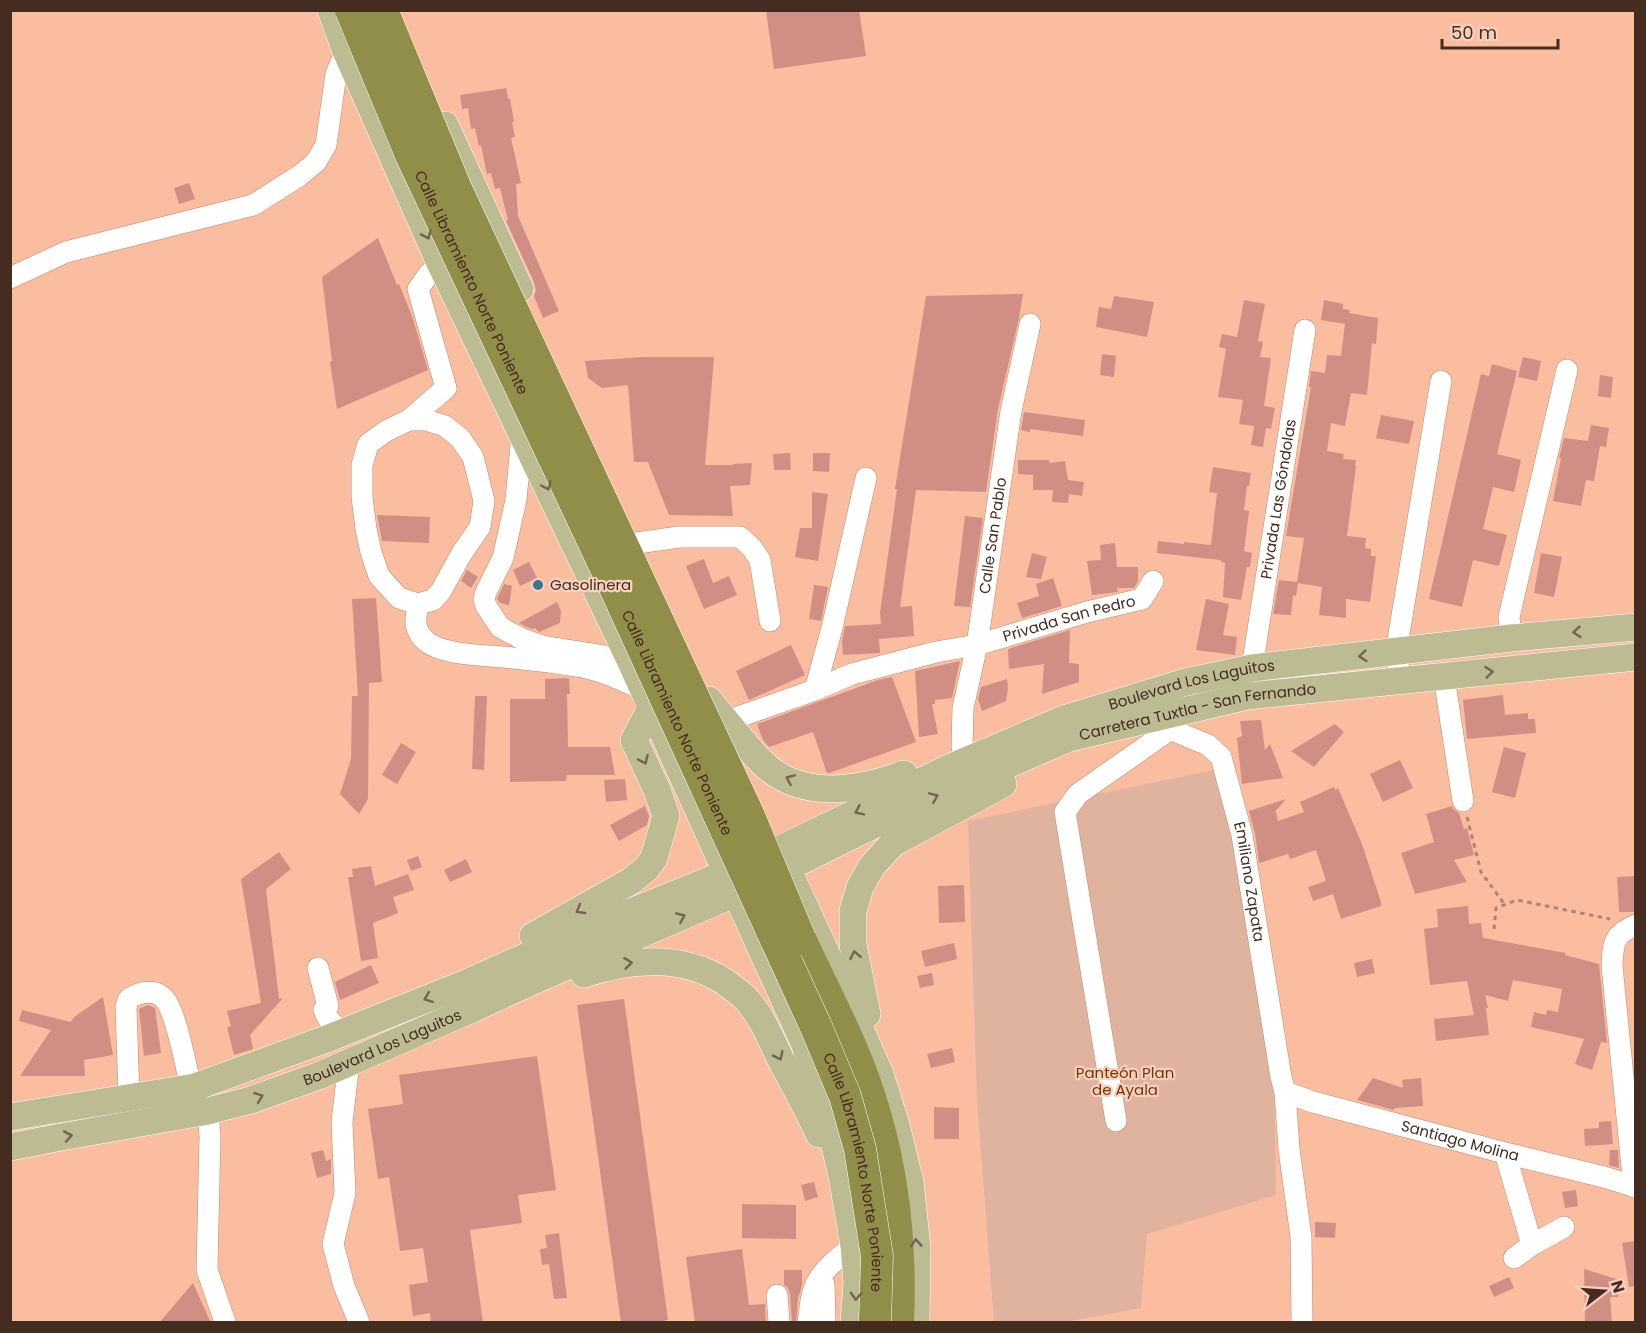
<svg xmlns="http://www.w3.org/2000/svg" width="1646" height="1333" viewBox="0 0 1646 1333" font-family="Poppins,sans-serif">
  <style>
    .green { fill: #e0b39e }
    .building { fill: #d18e85 }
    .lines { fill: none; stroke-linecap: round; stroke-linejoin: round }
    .minor-casing { stroke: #c1876a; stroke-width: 22 }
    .major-casing { stroke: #fff; stroke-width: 28 }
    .highway-casing { stroke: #fff; stroke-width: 33 }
    .path { stroke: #b2836c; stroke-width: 3; stroke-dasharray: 4.5 4.5; stroke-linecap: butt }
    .minor { stroke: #fff; stroke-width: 21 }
    .major { stroke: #bcbb92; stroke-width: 27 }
    .highway { stroke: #908e49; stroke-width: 32 }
    .highway-bridge-casing { stroke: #fff; stroke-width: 33; stroke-linecap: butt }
    .highway-bridge { stroke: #908e49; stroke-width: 32 }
    .oneway { stroke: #75654e }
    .poi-dot { fill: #3c778f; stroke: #f7d1bf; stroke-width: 2 }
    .labels { text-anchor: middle; stroke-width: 4.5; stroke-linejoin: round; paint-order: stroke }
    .street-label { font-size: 15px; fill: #452c20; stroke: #f7d1bf }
    .poi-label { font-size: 15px; fill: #452c20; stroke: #f7d1bf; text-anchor: start }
    .park-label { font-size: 15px; fill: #793404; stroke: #f7d1bf }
  </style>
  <rect width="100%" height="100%" fill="#fbbd9f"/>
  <!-- green -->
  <path class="green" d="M1219,769L1274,1067L1276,1195L1147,1234L1141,1308L1066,1322H994L977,1100L968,821Z"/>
  <!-- building -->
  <g class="building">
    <path d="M766,10H859L866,56L774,69Z"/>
    <path d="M506,88L508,99L510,98L514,122H512L515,137L511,138L521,183L516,184L518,216L559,311L543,318L534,296L536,290L534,282L506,221L508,220L500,188L495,189L491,173L487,174L481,145L479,146L475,128L471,129L468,108L462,109L460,95Z"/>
    <path d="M189,183L195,199L179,204L174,188Z"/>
    <path d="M378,238L397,285L399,284L412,316L428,370L337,409L330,362L332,361L322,277Z"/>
    <path d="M1023,294L1019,318L998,409L986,492L916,490L900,607L912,606L914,636L879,639L880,653L843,655L842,641L845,626L881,624L880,613L897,489H895L926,296Z"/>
    <path d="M1114,296L1154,302L1147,337L1096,327L1099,307L1111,309Z"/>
    <path d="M1244,300L1265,304L1258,341L1263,342L1260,357L1271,358L1264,406L1275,408L1271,429L1266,428L1263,447L1251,445L1254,426L1239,424L1243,400L1218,397L1226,349L1219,347L1222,334L1237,337Z"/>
    <path d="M1324,300L1343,304V309L1350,310L1349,313L1378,318L1376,344L1372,343L1367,395L1351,393L1345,426L1331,423L1327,451L1344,454L1343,459L1356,460L1355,466H1356L1347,536L1366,538L1365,548L1371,549V556H1376L1370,602L1346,599V618L1319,615L1322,587L1298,583L1296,596L1293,595L1291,615L1273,614L1279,580L1297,582L1304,538L1286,536L1311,387H1309L1311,371L1325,373L1327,355L1341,356L1345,324L1321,320Z"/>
    <path d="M1102,354L1116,356L1114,377L1100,375Z"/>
    <path d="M643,357H714L705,465H733V464L752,463L750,485L730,486L733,516L669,515L648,462H634L628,385L602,388L588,378L585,361Z"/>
    <path d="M1523,357L1541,361L1537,381L1518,377Z"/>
    <path d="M1492,364L1517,371L1497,454L1521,460L1514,492L1493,487L1483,529L1507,535L1499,566L1473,560L1462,607L1429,599L1481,374L1489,376Z"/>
    <path d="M1600,375L1613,377L1611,398L1598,396Z"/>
    <path d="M1024,412L1085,420L1083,436L1030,429V432L1021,430Z"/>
    <path d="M1381,415L1414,421L1409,444L1376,438Z"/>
    <path d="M1591,425L1609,428L1606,447L1600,446L1594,481L1586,480L1581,506L1553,501L1561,458H1559L1564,438L1588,441Z"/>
    <path d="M790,453L791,470H774L773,454Z"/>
    <path d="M813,453H830L829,472L813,471Z"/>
    <path d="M1018,460H1049V463L1065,461L1068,480L1084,482L1082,496L1069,494L1068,503L1052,502L1053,490H1033V475L1018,474Z"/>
    <path d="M1213,467L1251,473L1249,486H1247L1244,510L1249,511L1244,551L1252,553L1250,567H1247L1241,600L1223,597L1225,563L1221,562V560L1157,553L1158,541L1184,544V542L1211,545L1217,493L1209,492Z"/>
    <path d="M812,492L828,494L818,561L795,557L800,528H812Z"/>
    <path d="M377,515L430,517L429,543L382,541Z"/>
    <path d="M965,516L983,518L970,607L954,606Z"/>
    <path d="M1115,543L1117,567H1138V581L1134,588H1117L1118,592L1092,595L1087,561L1101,560L1100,545Z"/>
    <path d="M1032,553L1047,557L1041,579L1026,577Z"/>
    <path d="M1541,553L1562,557L1554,597L1534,593Z"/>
    <path d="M704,559L713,583L729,576L737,595L704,609L686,566Z"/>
    <path d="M529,562L537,578L520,586L513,570Z"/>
    <path d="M467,570L478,577L471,588L461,581Z"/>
    <path d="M1053,578L1062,606L1022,618L1017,603L1039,596L1036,584Z"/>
    <path d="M504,584L512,586L509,605L500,603L497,599Z"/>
    <path d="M814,585L828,587L821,621L809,619Z"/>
    <path d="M376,598L382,682L369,683L368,799L359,814L340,794L351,759L352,696H358L352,599Z"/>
    <path d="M1206,599L1229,604L1223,635L1237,637L1235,655L1196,650Z"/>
    <path d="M557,602L561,611L560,623L539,632L535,628L533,629L527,627L519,623Z"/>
    <path d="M1070,630L1069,663L1079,664V682L1042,694L1044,664L1009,669L1008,649Z"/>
    <path d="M791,645L805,675L749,700L736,671Z"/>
    <path d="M960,661L952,698L935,700V704H932L938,734L919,737L915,671Z"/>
    <path d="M892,677L916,742L829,773H827L813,732L769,747L763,740L757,724L878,680Z"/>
    <path d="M569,678L570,694H567L568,747H610L615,775H567L566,781L510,782V699H545V679Z"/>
    <path d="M1007,679L1008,688L1006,701L982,711L978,699L981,687Z"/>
    <path d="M1503,695L1505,715L1528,713V719H1535L1536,733L1467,739L1463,700Z"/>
    <path d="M475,696H487L484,770L472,769Z"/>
    <path d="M1261,720L1265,750L1270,744L1283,778L1242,784L1237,738L1242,736L1240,721Z"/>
    <path d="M1335,724L1344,732L1314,767L1291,751Z"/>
    <path d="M401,743L416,752L397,784L382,775Z"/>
    <path d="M1504,747L1526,753L1515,798L1492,792Z"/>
    <path d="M1400,760L1413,788L1383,802L1370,774Z"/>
    <path d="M625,779L627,800L606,802L604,780Z"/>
    <path d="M1334,787L1335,790L1338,788L1362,844L1381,902V906L1341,919L1333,894L1313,901L1308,887L1326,881L1316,850L1290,859L1288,854L1259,863L1255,833L1249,811L1286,799L1274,813L1276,812L1278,821L1304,812L1300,802Z"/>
    <path d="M645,806L649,816L647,825L619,841L610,825Z"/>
    <path d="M1452,806L1453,809L1459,813L1464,829L1467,828L1474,855L1454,860L1467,882L1415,894L1401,853L1434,842L1426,814Z"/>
    <path d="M279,852L291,869L266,889L279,999L283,998L250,1035L253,1049L234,1055L227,1027L231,1026L227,1011L261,1003L241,879Z"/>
    <path d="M418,856L422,867L411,871L407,860Z"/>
    <path d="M466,859L472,872L450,882L444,870Z"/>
    <path d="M371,866L375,886L408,874L414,890L393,897L398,913L373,923L378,958L361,961L348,877H353L352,869Z"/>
    <path d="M1635,876V912H1619L1617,877Z"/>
    <path d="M964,885L965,922L939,923L938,886Z"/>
    <path d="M1468,906L1469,924L1481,923L1483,938L1566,953L1565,955L1599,964L1607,1043L1601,1042L1592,1070L1575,1064L1584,1039L1531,1027L1534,1012L1546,1015L1547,1010L1558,1012L1562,989L1513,980L1508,1001L1485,995L1488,1008H1486L1489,1035L1436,1041L1434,1019L1474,1015L1467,981L1430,985L1424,929L1438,927L1437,909Z"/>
    <path d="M954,943L957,959L925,967L921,951Z"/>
    <path d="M1372,959L1375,973L1357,977L1354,963Z"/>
    <path d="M371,965L379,983L340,1000L335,982Z"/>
    <path d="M932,973L934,985L920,988L917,976Z"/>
    <path d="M103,997L113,1055L84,1060L85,1076H20L51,1030L19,1021L22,1010L71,1022L74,1017Z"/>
    <path d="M624,999L668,1320L652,1323H621L577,1005Z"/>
    <path d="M148,1005L155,1008L161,1053L144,1056L139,1009Z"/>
    <path d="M952,1048L955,1062L931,1068L927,1054Z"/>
    <path d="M537,1056L556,1190L518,1195L522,1223L470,1230L483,1323H431L430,1313L413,1316L409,1285L428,1282L423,1248L400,1251L389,1177L378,1179L368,1109L403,1104L399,1075Z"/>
    <path d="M1373,1078L1403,1088L1402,1080L1421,1078L1423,1106L1395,1108L1394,1110L1357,1100Z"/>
    <path d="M934,1107L959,1108V1139H934Z"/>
    <path d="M1611,1121L1613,1144L1585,1146L1584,1129L1599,1128V1122Z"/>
    <path d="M323,1150L326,1161L331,1159V1174L317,1178L311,1153Z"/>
    <path d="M1610,1150H1618L1619,1168L1609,1165Z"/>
    <path d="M814,1182L818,1197L805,1201L801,1185Z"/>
    <path d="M1576,1190L1578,1206L1565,1208L1562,1192Z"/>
    <path d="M742,1204L796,1205V1239L742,1238Z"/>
    <path d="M1315,1222L1336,1223L1335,1238L1315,1237Z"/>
    <path d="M559,1233L567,1298L554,1299L549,1264L542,1265L540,1249L547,1248L545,1235Z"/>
    <path d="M1635,1241V1286L1629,1287L1622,1243Z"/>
    <path d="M742,1249L749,1305L765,1304L766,1323H695L686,1257Z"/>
    <path d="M1584,1269L1620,1280L1618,1297H1610L1612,1323H1585Z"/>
    <path d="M784,1270H802V1285L798,1299L796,1323H792L790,1294L788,1288L784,1285Z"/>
    <path d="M1509,1277L1514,1288L1494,1297L1489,1286Z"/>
    <path d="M193,1283L211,1323H159Z"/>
  </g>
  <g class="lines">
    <defs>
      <g id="minor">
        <path d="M10,278L66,252L253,205L299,176L316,162L326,145L336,74L346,51"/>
        <path d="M409,420H426L445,426L460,438L473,457L484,501L480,527L462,553L441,591L433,600L418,604L399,598L379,576L371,552L366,529L362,497V465L368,444L386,431L409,420L446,388L418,289L428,275L440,263"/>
        <path d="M522,434L516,500L503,558L486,592L484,599L486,606L500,627L522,639L542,646L630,660"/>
        <path d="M637,543L679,537H740L752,548L760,560L770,621"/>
        <path d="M418,604C415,619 413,631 427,642C445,656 489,655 513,658C536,660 559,663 582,667C603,671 624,681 643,690"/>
        <path d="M1511,638L1509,617L1567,370"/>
        <path id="s1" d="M1252,668L1305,330"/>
        <path d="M1444,677L1463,801"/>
        <path d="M1401,680L1396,652L1441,381"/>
        <path d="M815,690L832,628L866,478"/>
        <path id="s2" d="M1146,719L1208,745L1221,757L1242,835L1281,1077L1285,1092L1289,1149L1301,1237L1302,1322"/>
        <path id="s3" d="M727,721L815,690L852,674L936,652L977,645L1087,612L1142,599L1153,581"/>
        <path id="s4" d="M962,747L963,708L977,645L1011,411L1030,324"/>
        <path d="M318,968L328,1006L324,1010C328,1021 334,1026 344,1031"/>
        <path d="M349,1062L342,1122L345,1193L333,1244L344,1286L359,1322"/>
        <path id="s5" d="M1285,1092L1313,1102L1505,1153L1604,1177L1636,1187"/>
        <path d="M129,1098L126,1007L128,1000C139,991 157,988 166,1001C177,1017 186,1067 191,1087"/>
        <path d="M201,1098L208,1111L210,1136L207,1270L225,1322"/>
        <path d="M1116,1121L1065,812L1078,794L1171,729"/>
        <path d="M1505,1153L1532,1245"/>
        <path d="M1634,1187L1612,966C1613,944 1613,934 1636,925"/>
        <path d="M1514,1258L1532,1245L1564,1227"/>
        <path d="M824,1284L825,1322"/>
        <path d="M777,1295L779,1322"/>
        <path d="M808,1322C810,1312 810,1299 814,1289C821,1270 838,1258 854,1246"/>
      </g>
      <g id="major">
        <path d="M331,10L346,51L440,263L630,660L805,1045L829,1121L842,1176L854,1246L857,1282L854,1322"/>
        <path d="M445,125L520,289"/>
        <path d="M709,700C726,721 747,749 767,767C805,800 861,790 904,774"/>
        <path d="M780,853L837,977L880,1074L896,1125L910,1182L917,1248L916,1322"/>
        <path d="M533,936L631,881L647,868L654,858L666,816L657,790L634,740L651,708"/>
        <path d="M584,974C633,957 691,954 733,988C738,992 744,996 747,1000C763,1018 771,1040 781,1060C794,1085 808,1109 819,1134"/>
        <path d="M867,1014L853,945V911L860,887L872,866L893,843L1003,784"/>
        <path id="s6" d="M10,1117L195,1087L329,1038L464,984L579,933L727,873L778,850L949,768L1064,719L1186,682L1252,668L1511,638L1636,627"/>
        <path id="s7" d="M10,1147L61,1137L208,1111L251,1100L318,1076L472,1009L533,981L736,893L908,808L1069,738L1247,696L1636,657"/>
      </g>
      <path id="highway" d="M800,939C826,995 857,1051 874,1111C895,1180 901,1251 898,1322"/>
    </defs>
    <!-- minor casing -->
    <use href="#minor" class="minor-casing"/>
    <!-- major casing -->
    <use href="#major" class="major-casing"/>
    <!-- highway casing -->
    <use href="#highway" class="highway-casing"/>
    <!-- path -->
    <g class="path">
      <path d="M1467,817L1481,872L1505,905"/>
      <path d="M1494,929L1496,908L1517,900L1610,919"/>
    </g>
    <!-- minor -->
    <use href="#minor" class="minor"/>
    <!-- major -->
    <use href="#major" class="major"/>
    <!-- highway -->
    <use href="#highway" class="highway"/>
    <defs>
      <g id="highway-bridge">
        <path id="s8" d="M351,10L412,157L612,581L817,1029L845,1096L860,1149L877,1256L875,1322"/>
        <path d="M382,10L456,189L748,814L800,939"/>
      </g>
    </defs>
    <!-- highway-bridge casing -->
    <use href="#highway-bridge" class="highway-bridge-casing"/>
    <!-- highway-bridge -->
    <use href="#highway-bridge" class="highway-bridge"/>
  </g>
  <!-- one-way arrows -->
  <defs><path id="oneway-chevron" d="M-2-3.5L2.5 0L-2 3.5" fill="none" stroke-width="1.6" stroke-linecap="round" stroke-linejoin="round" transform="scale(1.5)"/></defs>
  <g class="oneway">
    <use href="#oneway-chevron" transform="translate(427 235) rotate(66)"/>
    <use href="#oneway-chevron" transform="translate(547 486) rotate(65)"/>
    <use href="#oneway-chevron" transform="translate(1577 632) rotate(175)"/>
    <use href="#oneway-chevron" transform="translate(1363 656) rotate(174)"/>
    <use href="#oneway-chevron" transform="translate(1489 672) rotate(-6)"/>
    <use href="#oneway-chevron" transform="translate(644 760) rotate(66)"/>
    <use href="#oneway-chevron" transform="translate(790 779) rotate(-157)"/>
    <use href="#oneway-chevron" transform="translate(934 797) rotate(-23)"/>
    <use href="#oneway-chevron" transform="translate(859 811) rotate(154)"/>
    <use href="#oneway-chevron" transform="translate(580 910) rotate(150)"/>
    <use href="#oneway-chevron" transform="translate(681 917) rotate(-23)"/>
    <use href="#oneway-chevron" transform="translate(855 955) rotate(-101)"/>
    <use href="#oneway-chevron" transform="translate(628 963) rotate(-7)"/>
    <use href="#oneway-chevron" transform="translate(428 998) rotate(159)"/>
    <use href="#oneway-chevron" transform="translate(779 1056) rotate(64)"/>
    <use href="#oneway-chevron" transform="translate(259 1097) rotate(-20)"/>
    <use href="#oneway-chevron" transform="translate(68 1136) rotate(-10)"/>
    <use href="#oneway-chevron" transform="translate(916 1243) rotate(-94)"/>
    <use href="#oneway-chevron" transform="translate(856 1296) rotate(93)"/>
  </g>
  <!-- markers -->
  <circle class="poi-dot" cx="538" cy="585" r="6"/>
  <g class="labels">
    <!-- street labels -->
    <g class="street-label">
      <text dy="5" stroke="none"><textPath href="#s8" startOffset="298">Calle Libramiento Norte Poniente</textPath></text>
      <text dy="5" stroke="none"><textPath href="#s1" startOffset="171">Privada Las Góndolas</textPath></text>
      <text dy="5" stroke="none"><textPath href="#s4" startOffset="214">Calle San Pablo</textPath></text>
      <text dy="5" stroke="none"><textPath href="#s3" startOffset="358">Privada San Pedro</textPath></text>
      <text dy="5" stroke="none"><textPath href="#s6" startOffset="1264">Boulevard Los Laguitos</textPath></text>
      <text dy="5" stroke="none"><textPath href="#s7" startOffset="1272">Carretera Tuxtla - San Fernando</textPath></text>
      <text dy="5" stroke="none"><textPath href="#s8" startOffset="784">Calle Libramiento Norte Poniente</textPath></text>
      <text dy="5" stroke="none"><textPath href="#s2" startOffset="213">Emiliano Zapata</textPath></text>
      <text dy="5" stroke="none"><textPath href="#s7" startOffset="387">Boulevard Los Laguitos</textPath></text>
      <text dy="5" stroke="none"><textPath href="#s5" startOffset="182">Santiago Molina</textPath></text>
      <text dy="5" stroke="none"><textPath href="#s8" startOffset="1270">Calle Libramiento Norte Poniente</textPath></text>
    </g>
    <!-- poi labels -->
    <g class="poi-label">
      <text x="550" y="590">Gasolinera</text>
    </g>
    <!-- park labels -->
    <g class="park-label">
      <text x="1125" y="1078">Panteón Plan<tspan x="1125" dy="17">de Ayala</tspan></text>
    </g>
  </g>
  <!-- border -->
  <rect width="1646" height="1333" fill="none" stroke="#452c20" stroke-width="24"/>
  <!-- north arrow -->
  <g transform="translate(1604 1291) rotate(73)" stroke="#f7d1bf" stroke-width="4.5" paint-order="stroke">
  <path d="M0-4.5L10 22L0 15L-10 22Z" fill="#452c20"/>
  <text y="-9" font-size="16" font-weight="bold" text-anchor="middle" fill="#452c20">N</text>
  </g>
  <!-- scale -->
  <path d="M1442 39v9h116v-9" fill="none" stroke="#452c20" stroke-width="3"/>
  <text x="1451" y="39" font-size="18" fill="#452c20" stroke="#f7d1bf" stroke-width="4.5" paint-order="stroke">50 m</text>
</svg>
